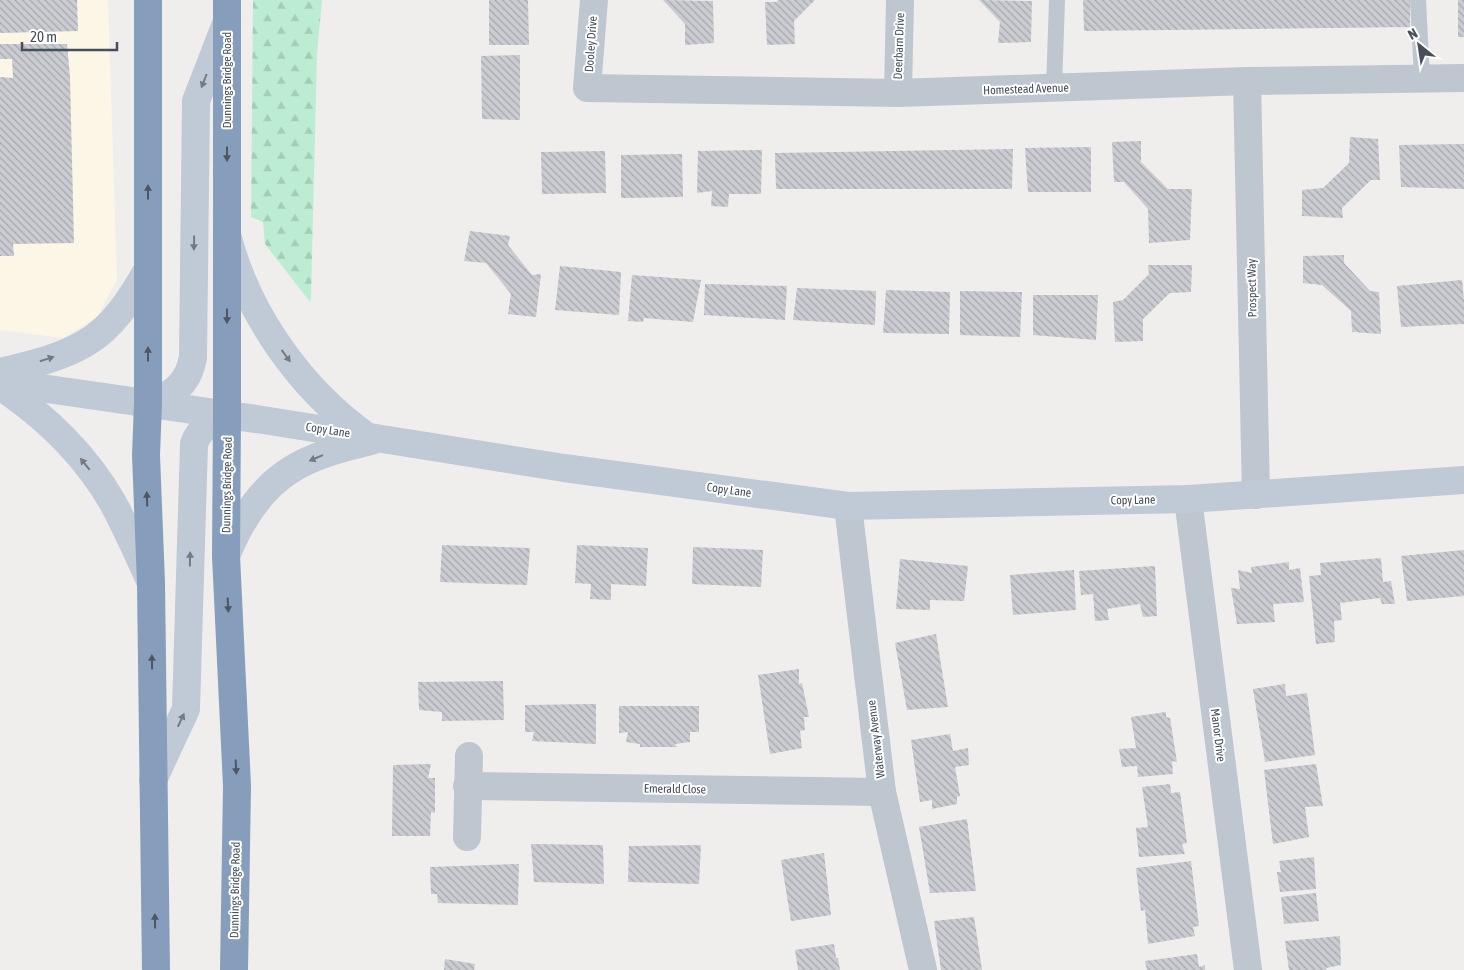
<svg xmlns="http://www.w3.org/2000/svg" width="1464" height="970" viewBox="0 0 1464 970" font-family="'Asap Condensed',sans-serif">
  <style>
    .commercial { fill: #fbf6e6 }
    .forest { fill: url(#forest-firs) }
    .building { fill: url(#building-back-hatch) }
    .lines { fill: none; stroke-linecap: round; stroke-linejoin: round }
    .lane { stroke: #bec7cf; stroke-width: 16 }
    .street { stroke: #bec7cf; stroke-width: 28 }
    .secondary { stroke: #c0c9d6; stroke-width: 28 }
    .highway { stroke: #869dbb; stroke-width: 28 }
    .oneway { fill: #717a85 }
    .oneway2 { fill: #4c5764 }
    .labels { text-anchor: middle; stroke-width: 4; stroke-linejoin: round; paint-order: stroke }
    .street-label { font-size: 12px; fill: #464f5a; stroke: #fff }
  </style>
  <defs>
    <pattern id="forest-firs" width="22" height="20" patternUnits="userSpaceOnUse" patternTransform="scale(1.25)"><rect width="22" height="20" fill="#bcedd2"/><path d="M5 1l3.5 6h-7zM16 11l3.5 6h-7z" fill="#a3cdb7"/></pattern>
    <pattern id="building-back-hatch" width="6" height="6" patternUnits="userSpaceOnUse" patternTransform="scale(1.25)"><rect width="6" height="6" fill="#caccd2"/><path d="M-1 5l2 2M0 0l6 6M5-1l2 2" fill="none" stroke="#a6a8ad"/></pattern>
  </defs>
  <rect width="100%" height="100%" fill="#f0eded"/>
  <!-- commercial -->
  <path class="commercial" d="M0,0H108L117,280L97,317L63,338L0,330Z"/>
  <!-- forest -->
  <path class="forest" d="M253,0H322L317,54L311,297L310,302L265,244L263,222L251,217Z"/>
  <!-- building -->
  <g class="building">
    <path d="M0,0H77L78,31L0,33Z"/>
    <path d="M489,0H528L529,45H489Z"/>
    <path d="M663,0L713,1L714,43L685,45V24Z"/>
    <path d="M778,0H815L794,21L795,44L767,45L765,2H777Z"/>
    <path d="M979,0L1032,1L1031,42L998,43L1000,22Z"/>
    <path d="M1083,0H1410V27L1084,31Z"/>
    <rect x="1458" y="0" width="6" height="37"/>
    <path d="M0,44H67L70,77L74,243L13,244L14,256H0V77L13,78L12,59H0Z"/>
    <path d="M520,55V120L482,119L481,56Z"/>
    <path d="M1350,137L1378,139L1380,180H1371L1342,208L1343,218L1302,216V190L1323,188L1349,163Z"/>
    <path d="M1141,141V162L1168,189H1192L1190,240L1149,243L1148,209L1124,182H1114L1112,142Z"/>
    <path d="M1464,144V189L1401,187L1399,145Z"/>
    <path d="M1091,147V192H1028L1025,148Z"/>
    <path d="M1013,149L1012,189H776L775,153Z"/>
    <path d="M762,150L761,194H729L728,207L711,206L712,191L697,193L698,151Z"/>
    <path d="M605,151L606,193L542,194L541,152Z"/>
    <path d="M682,154L683,197L621,198V155Z"/>
    <path d="M470,231L510,236L508,245L532,275L541,274L536,317L508,314L511,294L486,263L464,261Z"/>
    <path d="M1344,255V263L1370,291L1379,292L1381,334L1352,332L1351,311L1322,285L1303,283V256Z"/>
    <path d="M1148,265H1192L1191,292L1170,293L1143,319V341L1115,342L1113,302L1123,300L1149,274Z"/>
    <path d="M560,266L621,272L619,315L555,310Z"/>
    <path d="M632,275L701,280L693,322L644,318L643,322L628,321Z"/>
    <path d="M1462,280L1464,300V324L1401,327L1397,286Z"/>
    <path d="M705,284L787,286L785,320L704,315Z"/>
    <path d="M797,288L876,291L875,325L793,320Z"/>
    <path d="M886,290L950,292L949,334L883,333Z"/>
    <path d="M960,291L1022,292L1020,337L960,335Z"/>
    <path d="M1033,295H1098L1096,340L1033,335Z"/>
    <path d="M442,545L530,548L527,585L440,582Z"/>
    <path d="M577,545L648,548L646,586L611,584V600L590,599L591,584L575,583Z"/>
    <path d="M693,547L763,550L761,587L692,584Z"/>
    <path d="M1464,550V596L1407,601L1401,556Z"/>
    <path d="M1381,558L1383,582L1391,581L1395,604H1382L1380,598L1340,603L1342,620L1334,621L1335,642L1316,644L1309,576L1321,575L1320,563Z"/>
    <path d="M900,559L968,566L964,601L930,600V610L896,609Z"/>
    <path d="M1289,562V570L1300,568L1304,602L1273,604L1275,622L1237,624L1231,588L1240,589L1238,570L1252,573L1251,567Z"/>
    <path d="M1155,566L1157,616L1143,617L1140,604L1107,609L1109,620L1095,621L1093,594L1081,595L1079,571Z"/>
    <path d="M1074,570L1076,610L1013,615L1010,575Z"/>
    <path d="M936,634L948,707L907,710L895,643Z"/>
    <path d="M799,669V684L802,683L809,717H804L805,730L800,731L802,748L770,754L758,675Z"/>
    <path d="M503,681L504,720L442,721V712L419,710L418,682Z"/>
    <path d="M1285,684L1286,696L1307,693L1315,755L1265,762L1253,689Z"/>
    <path d="M596,704V744L532,741L534,732H525V705Z"/>
    <path d="M619,706H699V732H690V742L675,744L677,747H640V744L626,742L628,732L619,733Z"/>
    <path d="M1166,712V717L1170,718L1177,762L1172,761L1173,774L1138,777L1137,766L1122,767L1119,749L1136,748L1131,717Z"/>
    <path d="M950,734L953,751L968,748L969,765L955,767L960,796L957,797V804L932,809V800L920,802L911,740Z"/>
    <path d="M431,764L428,778H435V813L431,812L430,836H392L393,765Z"/>
    <path d="M1316,764L1323,806L1305,807L1309,837L1273,844L1264,770Z"/>
    <path d="M1170,784L1171,793L1180,792L1187,843L1182,844L1185,854L1139,857L1136,828L1148,827L1142,787Z"/>
    <path d="M967,819L976,891L930,893L919,827Z"/>
    <path d="M531,844L603,845L604,884L534,882Z"/>
    <path d="M701,845L699,884L628,882L629,846Z"/>
    <path d="M824,853L831,915L791,921L781,860Z"/>
    <path d="M1314,857L1316,889L1280,892L1277,872H1281L1279,861Z"/>
    <path d="M1191,861L1199,926L1193,927L1195,936L1148,944L1145,910L1141,911L1136,868Z"/>
    <path d="M519,864L518,905L438,903L437,894H431L430,867Z"/>
    <path d="M1316,893L1319,921L1284,924L1281,897Z"/>
    <path d="M974,917L982,970H941L934,921Z"/>
    <path d="M1340,936L1341,965L1326,968L1327,970H1289L1285,941Z"/>
    <path d="M834,944L836,958H838L840,970H798L795,950Z"/>
    <path d="M1197,954L1199,967L1205,965V970H1147L1145,961Z"/>
    <path d="M445,959L475,964L474,970H444Z"/>
  </g>
  <g class="lines">
    <!-- lane -->
    <g class="lane">
      <path d="M1418,0L1422,78"/>
      <path d="M1054,88L1057,0"/>
    </g>
    <!-- street -->
    <g class="street">
      <path d="M594,0L587,88L898,93L1247,81L1464,78"/>
      <path d="M1247,81L1256,495"/>
      <path d="M898,93L900,0"/>
      <path d="M1188,499L1248,970"/>
      <path d="M848,506L882,792L923,970"/>
      <path d="M467,786L882,792"/>
      <path d="M467,837L469,756"/>
    </g>
    <!-- secondary -->
    <g class="secondary">
      <path d="M228,238C248,315 301,389 365,435"/>
      <path d="M0,372C28,365 58,359 84,344C113,328 132,297 148,269"/>
      <path d="M0,382L263,420L564,468L848,506L1188,499L1464,480"/>
      <path d="M0,386C45,416 86,456 113,503C127,529 139,556 151,583"/>
      <path d="M148,403C172,397 189,383 193,357L196,101L227,21"/>
      <path d="M226,556C239,524 258,491 289,471C313,455 343,448 371,441"/>
      <path d="M153,780L186,709L194,444C199,429 212,420 227,415"/>
    </g>
    <!-- highway -->
    <g class="highway">
      <path d="M148,0V403L146,455L151,583L156,970"/>
      <path d="M227,0V415L226,556L237,786L234,970"/>
    </g>
  </g>
  <!-- one-way arrows -->
  <defs><path id="oneway-solid" d="M-6-.8H1V-3.2L6.5 0L1 3.2V.8H-6Z" transform="scale(1.25)"/></defs>
  <g class="oneway">
    <use href="#oneway-solid" transform="translate(204 81) rotate(111)"/>
    <use href="#oneway-solid" transform="translate(194 243) rotate(91)"/>
    <use href="#oneway-solid" transform="translate(286 356) rotate(54)"/>
    <use href="#oneway-solid" transform="translate(47 359) rotate(-18)"/>
    <use href="#oneway-solid" transform="translate(316 458) rotate(157)"/>
    <use href="#oneway-solid" transform="translate(85 464) rotate(-129)"/>
    <use href="#oneway-solid" transform="translate(190 559) rotate(-89)"/>
    <use href="#oneway-solid" transform="translate(181 720) rotate(-65)"/>
  </g>
  <g class="oneway2">
    <use href="#oneway-solid" transform="translate(227 154) rotate(90)"/>
    <use href="#oneway-solid" transform="translate(148 192) rotate(-90)"/>
    <use href="#oneway-solid" transform="translate(227 316) rotate(90)"/>
    <use href="#oneway-solid" transform="translate(148 354) rotate(-90)"/>
    <use href="#oneway-solid" transform="translate(147 499) rotate(-92)"/>
    <use href="#oneway-solid" transform="translate(228 605) rotate(87)"/>
    <use href="#oneway-solid" transform="translate(152 662) rotate(-91)"/>
    <use href="#oneway-solid" transform="translate(236 767) rotate(87)"/>
    <use href="#oneway-solid" transform="translate(155 921) rotate(-91)"/>
  </g>
  <g class="labels">
    <!-- street labels -->
    <g class="street-label">
      <text transform="translate(591 44) rotate(-86)" y="4">Dooley Drive</text>
      <text transform="translate(899 46) rotate(-88)" y="4">Deerbarn Drive</text>
      <text transform="translate(227 80) rotate(-90)" y="4">Dunnings Bridge Road</text>
      <text transform="translate(1026 89) rotate(-2)" y="4">Homestead Avenue</text>
      <text transform="translate(1252 288) rotate(-91)" y="4">Prospect Way</text>
      <text transform="translate(328 430) rotate(9)" y="4">Copy Lane</text>
      <text transform="translate(227 485) rotate(-89)" y="4">Dunnings Bridge Road</text>
      <text transform="translate(729 490) rotate(8)" y="4">Copy Lane</text>
      <text transform="translate(1133 500) rotate(-1)" y="4">Copy Lane</text>
      <text transform="translate(1218 735) rotate(83)" y="4">Manor Drive</text>
      <text transform="translate(876 739) rotate(-97)" y="4">Waterway Avenue</text>
      <text transform="translate(675 789) rotate(1)" y="4">Emerald Close</text>
      <text transform="translate(235 890) rotate(-89)" y="4">Dunnings Bridge Road</text>
    </g>
  </g>
  <!-- north arrow -->
  <g transform="translate(1419 45) rotate(330)" stroke="#ffffff" stroke-width="4" paint-order="stroke">
  <path d="M0-4L9 19L0 12L-9 19Z" fill="#464f5a"/>
  <text y="-8" font-size="14" font-weight="bold" text-anchor="middle" fill="#464f5a">N</text>
  </g>
  <!-- scale -->
  <path d="M22 42v8h95v-8" fill="none" stroke="#464f5a" stroke-width="2.5"/>
  <text x="30" y="42" font-size="15" fill="#464f5a" stroke="#ffffff" stroke-width="4" paint-order="stroke">20 m</text>
</svg>
